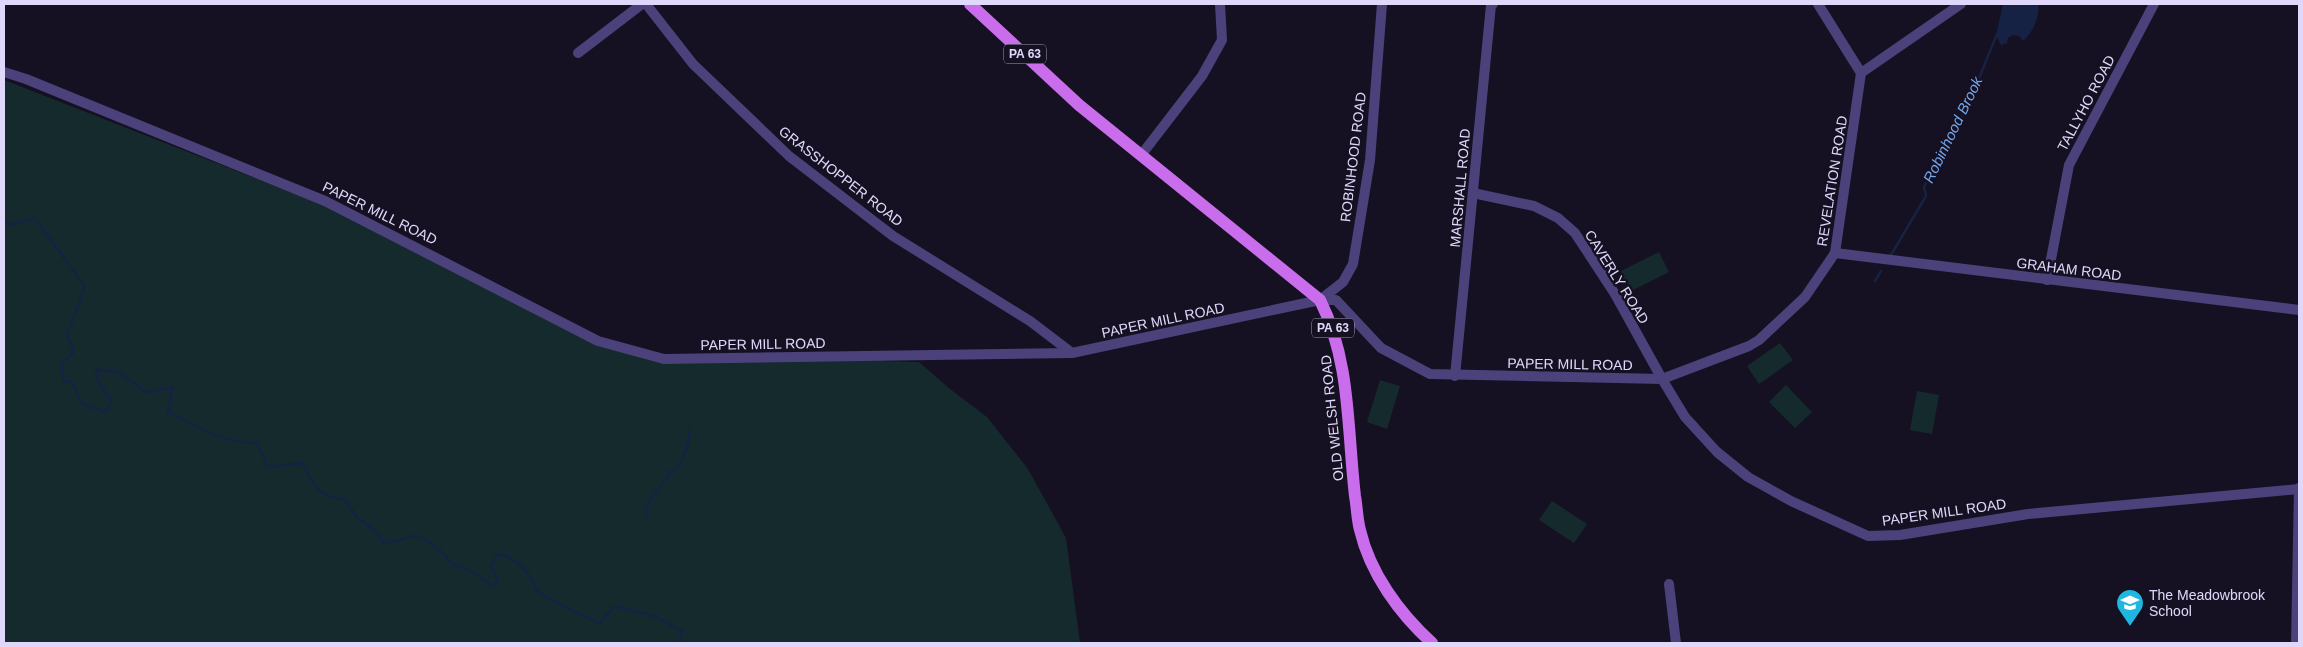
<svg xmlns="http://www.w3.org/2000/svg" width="2303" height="647" viewBox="0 0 2303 647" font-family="Arial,sans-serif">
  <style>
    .green { fill: #152a2c }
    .water { fill: #152243 }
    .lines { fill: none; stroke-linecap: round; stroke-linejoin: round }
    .stream { stroke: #152243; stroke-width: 2.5 }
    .minor { stroke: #4b427b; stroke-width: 10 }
    .major { stroke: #ca6dec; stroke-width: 12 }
    .labels { text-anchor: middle; stroke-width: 5; stroke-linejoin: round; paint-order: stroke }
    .shield { fill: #161122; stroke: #a39cb9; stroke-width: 1 }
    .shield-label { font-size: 12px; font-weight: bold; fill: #e0d8fa }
    .street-label { font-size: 14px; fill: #e0d8fa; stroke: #161122 }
    .poi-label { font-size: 14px; fill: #e0d8fa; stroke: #161122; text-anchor: start }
    .water-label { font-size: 15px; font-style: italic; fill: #73a7ec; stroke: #161122 }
  </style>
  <rect width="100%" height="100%" fill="#161122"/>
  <!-- green -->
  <g class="green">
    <path d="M4,80L334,209L420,251L544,319L598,345L666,364L839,360L919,362L950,389L987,417L1028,469L1066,538L1080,643H4Z"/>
    <path d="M1659,252L1669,272L1629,292L1619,272Z"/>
    <path d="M1780,343L1793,360L1759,384L1747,366Z"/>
    <path d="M1380,380L1400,386L1387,429L1367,422Z"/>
    <path d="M1786,385L1812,412L1795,428L1769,402Z"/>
    <path d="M1917,391L1939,395L1932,434L1910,430Z"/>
    <path d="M1552,501L1587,524L1574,543L1539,520Z"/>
  </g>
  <!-- water -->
  <path class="water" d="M2003,4H2038C2040,17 2033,32 2023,41L2019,36L2013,35L2008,38L2007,43L2001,45L1996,35Z"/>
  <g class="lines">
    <!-- stream -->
    <g class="stream">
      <path d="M4,220L10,225L35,218L85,287L67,335L74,352L61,364L64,381L72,382L82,404L106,412L112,400L99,384L96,370L119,372L146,392L173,387L168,412C198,428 223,443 257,443L268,467L302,463C314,486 318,496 345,500L357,517L375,531L383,542L389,543L413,536L422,537L442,552L453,564L471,571L493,586L498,581L491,566L498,554C509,553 525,569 531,578C535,582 533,587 538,591C545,598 589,619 600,623L614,607H619L654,616L682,631L680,643"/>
      <path d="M1891,255L1926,196L1924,187L1948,142L1954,125L1961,118L1971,98L1997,34"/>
      <path d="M1875,281L1881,271"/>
      <path d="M646,516V505L662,485L669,472L678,468L687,447L690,430"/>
    </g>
    <!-- minor -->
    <g class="minor">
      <path d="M646,4L693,64L789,156L893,236L1030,321L1072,353"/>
      <path d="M1818,4L1861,73"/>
      <path d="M578,53L642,4"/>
      <path d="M4,72L26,79L325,201L598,341L664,359L1072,353L1320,300H1336L1381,348L1430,374L1662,379L1685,417L1717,452L1748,477L1791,501L1868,536L1900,535L2028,514L2299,489"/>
      <path d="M1142,154L1202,76L1222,40L1220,4"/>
      <path d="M1473,193L1534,206L1558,218L1575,233L1615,294L1662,379L1749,346L1759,340L1805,297L1835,253L1861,73L1961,4"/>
      <path d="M1835,253L2299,310"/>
      <path d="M2047,280L2069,165L2154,4"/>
      <path d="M1320,300L1343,282L1353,264L1370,160L1382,4"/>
      <path d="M1455,376L1491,5L1493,4"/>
      <path d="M1669,584L1676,643"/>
      <path d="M2296,643L2299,488"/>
    </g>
    <!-- major -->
    <path class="major" d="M970,4L1079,105L1320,300C1351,362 1347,428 1355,496C1357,507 1357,519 1360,530C1370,573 1399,613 1432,643"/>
  </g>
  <!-- icons -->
  <defs>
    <symbol id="school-pin" viewBox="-11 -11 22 30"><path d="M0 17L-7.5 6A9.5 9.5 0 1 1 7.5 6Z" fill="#1eb7e0" stroke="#161122"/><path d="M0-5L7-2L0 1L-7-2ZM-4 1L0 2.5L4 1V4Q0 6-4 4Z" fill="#fff"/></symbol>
  </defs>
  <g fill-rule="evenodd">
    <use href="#school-pin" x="2114" y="587" width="32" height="43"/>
  </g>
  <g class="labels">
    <!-- shield labels -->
    <g class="shield">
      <rect x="1004" y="44.5" width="42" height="19" rx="4"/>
      <rect x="1312" y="318.5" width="42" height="19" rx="4"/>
    </g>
    <g class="shield-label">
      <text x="1025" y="58">PA 63</text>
      <text x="1333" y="332">PA 63</text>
    </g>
    <!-- street labels -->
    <g class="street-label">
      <text transform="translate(2086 103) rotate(-62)" y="5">TALLYHO ROAD</text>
      <text transform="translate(1353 157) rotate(-83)" y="5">ROBINHOOD ROAD</text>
      <text transform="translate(841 176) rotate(38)" y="5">GRASSHOPPER ROAD</text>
      <text transform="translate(1832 181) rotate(-81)" y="5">REVELATION ROAD</text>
      <text transform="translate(1460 188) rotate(-85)" y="5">MARSHALL ROAD</text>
      <text transform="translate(380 213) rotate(26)" y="5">PAPER MILL ROAD</text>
      <text transform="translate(2069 269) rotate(7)" y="5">GRAHAM ROAD</text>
      <text transform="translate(1617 277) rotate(58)" y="5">CAVERLY ROAD</text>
      <text transform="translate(1163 320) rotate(-12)" y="5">PAPER MILL ROAD</text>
      <text transform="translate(763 344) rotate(-1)" y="5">PAPER MILL ROAD</text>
      <text transform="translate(1570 364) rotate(1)" y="5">PAPER MILL ROAD</text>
      <text transform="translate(1332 418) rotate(-96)" y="5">OLD WELSH ROAD</text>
      <text transform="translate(1944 512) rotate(-8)" y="5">PAPER MILL ROAD</text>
    </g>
    <!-- poi labels -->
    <g class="poi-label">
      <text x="2149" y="600">The Meadowbrook<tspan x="2149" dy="16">School</tspan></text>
    </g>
    <!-- water labels -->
    <g class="water-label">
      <text transform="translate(1953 130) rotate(-64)" y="5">Robinhood Brook</text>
    </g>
  </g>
  <!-- border -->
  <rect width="2303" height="647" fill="none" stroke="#e0d8fa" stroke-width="10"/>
</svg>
